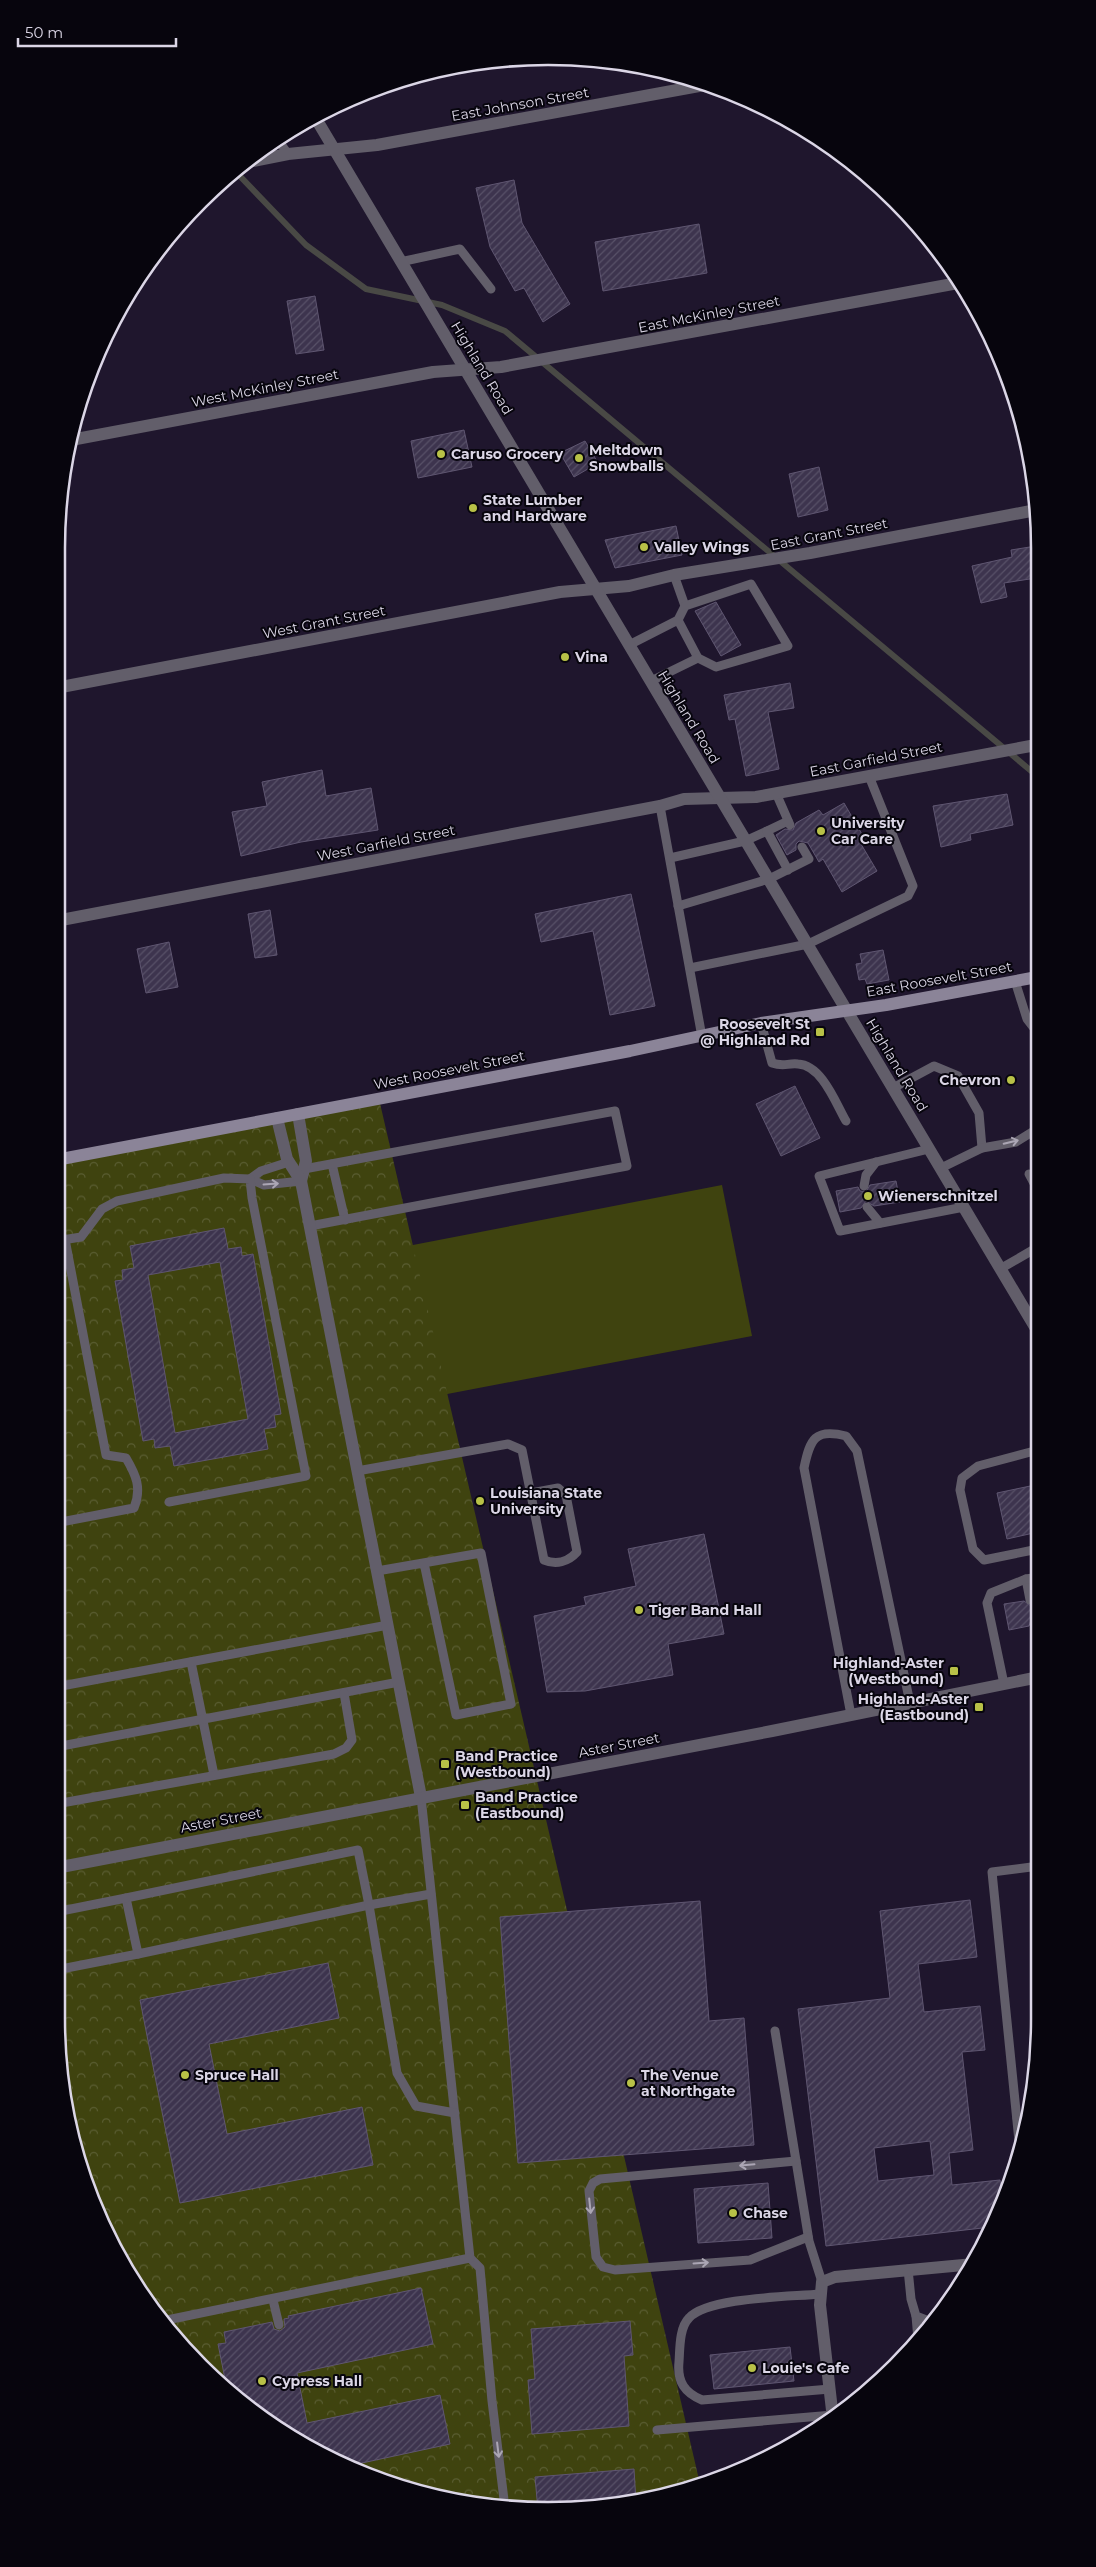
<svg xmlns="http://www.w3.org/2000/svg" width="1096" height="2567" viewBox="0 0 1096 2567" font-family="Montserrat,sans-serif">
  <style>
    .grass { fill: #3f430f }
    .forest { fill: url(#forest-crowns) }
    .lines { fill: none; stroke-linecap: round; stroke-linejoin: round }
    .stream { stroke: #494945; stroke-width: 6 }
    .building { fill: url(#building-hatch); stroke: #5f5671; fill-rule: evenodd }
    .service { stroke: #625e6a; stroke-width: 9 }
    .minor { stroke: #625e6a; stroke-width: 12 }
    .tertiary { stroke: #625e6a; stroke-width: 12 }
    .secondary { stroke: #8b8498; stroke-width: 12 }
    .oneway { stroke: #aba6b4 }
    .poi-dot { fill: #b8c147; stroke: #07050d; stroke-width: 2 }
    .labels { text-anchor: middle; stroke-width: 4; stroke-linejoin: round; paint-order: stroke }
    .street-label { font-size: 14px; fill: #dbd6e6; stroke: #07050d }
    .poi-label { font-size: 14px; font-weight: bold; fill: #dbd6e6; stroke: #07050d; text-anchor: start }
    .rim { fill: none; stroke: #dbd6e6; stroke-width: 2.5 }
  </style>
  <defs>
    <pattern id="forest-crowns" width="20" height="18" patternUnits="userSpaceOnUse" patternTransform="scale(1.25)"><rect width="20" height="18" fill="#3f430f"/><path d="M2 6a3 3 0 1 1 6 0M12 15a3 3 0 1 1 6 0" fill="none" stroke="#5a5d32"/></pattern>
    <pattern id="building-hatch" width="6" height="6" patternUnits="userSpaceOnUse" patternTransform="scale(1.25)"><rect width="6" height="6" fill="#3d344e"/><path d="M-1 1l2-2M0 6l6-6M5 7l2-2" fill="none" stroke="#585168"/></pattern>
  </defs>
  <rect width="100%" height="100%" fill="#1f162d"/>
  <!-- grass -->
  <path class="grass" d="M722,1185L752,1336L416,1400L387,1250Z"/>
  <!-- forest -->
  <path class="forest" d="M379,1099L700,2484L644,2501L548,2511L484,2507L390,2485L302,2445L248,2409L178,2343L122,2265L82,2177L66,2115L56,2019V1160Z"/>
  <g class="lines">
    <!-- stream -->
    <path class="stream" d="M235,171L306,245L366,289L442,305L505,331L1036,775"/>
  </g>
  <!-- building -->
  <g class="building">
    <path d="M514,180L522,223L570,304L543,322L524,288L515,291L490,247L476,188Z"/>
    <path d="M699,224L707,273L603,291L595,242Z"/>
    <path d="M315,296L324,350L296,354L287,301Z"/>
    <path d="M464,430L472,467L418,478L411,441Z"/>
    <path d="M585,441L598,463L574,477L560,453Z"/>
    <path d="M819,467L828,510L798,517L789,474Z"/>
    <path d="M676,526L682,555L615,568L605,540Z"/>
    <path d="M1036,546V578L1004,583L1007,597L981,603L972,566L1012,557L1011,550Z"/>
    <path d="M716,602L741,645L721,656L695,611Z"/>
    <path d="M790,683L794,708L768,712L779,769L746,776L735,719L729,720L724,695Z"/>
    <path d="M322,770L326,796L371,788L378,830L301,842L241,856L232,812L267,806L262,782Z"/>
    <path d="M1007,794L1013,825L970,834L971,840L941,847L933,806Z"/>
    <path d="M844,803L863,836L858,839L877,871L842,892L823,859L819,862L808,843L799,841L796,844V850L787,855L776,835L785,829L793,830L796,823L819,810L823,815Z"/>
    <path d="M631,894L655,1006L610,1015L593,931L541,942L535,914Z"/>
    <path d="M270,910L277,955L255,958L248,914Z"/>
    <path d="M169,942L178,987L146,993L137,949Z"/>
    <path d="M883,950L889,980L867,984L865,979L859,980L856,964L862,963L860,954Z"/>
    <path d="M795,1086L820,1138L781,1156L756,1104Z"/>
    <path d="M896,1181L900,1202L874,1206L866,1201L861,1208L840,1212L836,1191L858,1187L860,1191L866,1192L870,1185Z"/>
    <path d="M224,1228L228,1249L241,1247L242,1256L253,1254L281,1414L274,1415L276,1427L264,1429L268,1449L174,1466L170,1446L155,1448L154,1439L143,1441L115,1281L123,1280L122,1270L134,1268L130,1246ZM220,1262L248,1419L175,1433L148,1275Z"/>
    <path d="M1035,1485L1036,1492H1038V1532L1007,1539L997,1493Z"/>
    <path d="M704,1534L724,1634L668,1644L673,1675L585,1691L547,1692L534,1616L586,1605L584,1597L636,1586L628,1549Z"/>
    <path d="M1036,1599H1039V1620H1031L1029,1626L1009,1630L1004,1604L1024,1601L1031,1606Z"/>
    <path d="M970,1900L977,1957L918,1964L924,2012L980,2006L985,2050L962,2052L973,2150L949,2153L952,2185L1000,2180L1003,2202L991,2227L826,2246L798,2009L890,1998L880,1911ZM930,2141L934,2175L878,2181L874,2148Z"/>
    <path d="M700,1901L709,2021L744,2018L754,2145L518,2163L500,1917Z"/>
    <path d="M328,1963L339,2018L209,2044L227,2134L362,2107L373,2165L180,2203L140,2000Z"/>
    <path d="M768,2183L772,2238L698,2243L694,2189Z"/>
    <path d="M421,2288L433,2344L297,2373L307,2423L440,2395L450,2444L348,2466L302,2445L248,2409L227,2389L218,2344L226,2343L224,2332L272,2322L274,2329L280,2331L285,2327L284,2319L289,2318L288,2316Z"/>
    <path d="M630,2321L633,2355L624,2356L629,2426L532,2434L528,2380L535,2379L531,2329Z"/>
    <path d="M790,2347L794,2381L714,2389L710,2355Z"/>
    <path d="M634,2469L636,2502L538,2510L535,2477Z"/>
  </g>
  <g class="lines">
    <!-- service -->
    <g class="service">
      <path d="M278,140L288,154"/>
      <path d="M400,262L460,249L491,289"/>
      <path d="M674,575L685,606"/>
      <path d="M629,645L678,620L685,606L751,584L788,646L716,667L698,658L678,620"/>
      <path d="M651,681L698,658"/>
      <path d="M776,793L790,825"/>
      <path d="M660,806L702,1037"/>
      <path d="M670,858L745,841L767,831"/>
      <path d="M788,870L767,831L788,821"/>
      <path d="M678,906L769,879L809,859L802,847"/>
      <path d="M690,968L808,944L908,896L913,886L869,776"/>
      <path d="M1015,981L1027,1019L1037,1032"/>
      <path d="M761,1023L772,1063C784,1067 787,1063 798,1064C822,1065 836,1104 846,1121"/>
      <path d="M893,1088L934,1066L958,1076L979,1113L982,1148"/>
      <path d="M929,1149L819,1176L840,1231L964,1207"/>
      <path d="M289,1162L261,1171L250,1179L264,1185L301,1181"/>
      <path d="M332,1164L345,1220"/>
      <path d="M941,1168L982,1148L1016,1142L1037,1129"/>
      <path d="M304,1169L615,1111L627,1166L310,1226"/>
      <path d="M1029,1174L1037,1189"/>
      <path d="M864,1186L866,1175L876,1162"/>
      <path d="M867,1207L880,1223"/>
      <path d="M56,1241L81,1237L102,1209L117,1201L224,1178L250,1179L252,1198L306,1476L169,1502"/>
      <path d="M1000,1269L1038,1247"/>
      <path d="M1038,1450L978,1466L962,1478L960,1490L973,1549L984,1560L1038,1549"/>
      <path d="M357,1471L508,1444L522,1450L544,1560C556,1565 568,1562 577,1552L566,1495L558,1488L531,1493"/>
      <path d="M56,1523L134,1508C142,1488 136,1475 126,1458L106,1455L65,1239"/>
      <path d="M377,1571L481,1553L511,1704L456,1715L424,1563"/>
      <path d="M1026,1579L1030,1600"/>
      <path d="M1035,1625L1039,1647"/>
      <path d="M191,1662L214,1775"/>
      <path d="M1004,1684L987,1603L991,1593L1026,1579L1039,1577"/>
      <path d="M56,1687L388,1625"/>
      <path d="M851,1715L804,1468C810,1439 815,1428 846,1436L857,1451L910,1703"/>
      <path d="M56,1747L399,1682"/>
      <path d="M421,1797L470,2258L480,2268L492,2401L505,2508"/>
      <path d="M56,1804L334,1754L346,1748L352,1740L344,1693"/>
      <path d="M358,1850L369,1905L138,1954L126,1898Z"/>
      <path d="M431,1894L369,1905L397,2073L416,2106L455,2113"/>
      <path d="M56,1912L126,1898"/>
      <path d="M56,1970L138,1954"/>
      <path d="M775,2031L809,2241L822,2282"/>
      <path d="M1017,2118L1028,2117"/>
      <path d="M1020,2151L992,1872L1039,1866"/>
      <path d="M796,2161L600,2179L593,2183L589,2191L596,2257L603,2267L615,2270L750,2260L808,2237"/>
      <path d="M908,2269L911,2299L916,2316L934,2323"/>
      <path d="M820,2294C790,2297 708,2297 689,2318C679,2328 680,2349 679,2362C677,2382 685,2393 702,2400L830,2389"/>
      <path d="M273,2300L279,2325"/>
      <path d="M916,2316L918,2340"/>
      <path d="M162,2321L470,2258"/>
      <path d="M657,2430L833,2415"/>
    </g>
    <!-- minor -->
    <g class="minor">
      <path d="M243,163L288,154L377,145L710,84"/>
      <path d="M56,688L560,592L629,586L674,575L810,553L1036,510"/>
      <path d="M56,921L660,806L684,799L756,797L1036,745"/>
      <path d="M298,1114L306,1161L301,1181"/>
      <path d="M277,1118L287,1159L301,1181L421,1797"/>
      <path d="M56,1868L772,1731L1039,1677"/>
      <path d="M833,2419L820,2305L822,2282L835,2277L974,2264"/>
    </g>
    <!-- tertiary -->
    <g class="tertiary">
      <path d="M315,117L1038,1332"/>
      <path d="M71,440L433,372L501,367L958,283"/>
    </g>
    <!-- secondary -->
    <path class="secondary" d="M56,1160L630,1051L761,1023L886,1005L1037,977"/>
  </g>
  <!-- one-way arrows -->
  <defs><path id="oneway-shaft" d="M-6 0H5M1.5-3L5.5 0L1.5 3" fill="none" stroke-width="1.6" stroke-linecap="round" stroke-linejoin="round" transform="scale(1.25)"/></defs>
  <g class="oneway">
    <use href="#oneway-shaft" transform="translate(1011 1142) rotate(-14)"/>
    <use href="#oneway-shaft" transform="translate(271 1184) rotate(-4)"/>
    <use href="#oneway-shaft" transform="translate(747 2165) rotate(175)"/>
    <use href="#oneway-shaft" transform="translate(590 2206) rotate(84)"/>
    <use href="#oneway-shaft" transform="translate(701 2263) rotate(-4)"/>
    <use href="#oneway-shaft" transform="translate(498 2450) rotate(83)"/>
  </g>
  <!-- markers -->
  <g class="poi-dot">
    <circle cx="441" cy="454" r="5"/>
    <circle cx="579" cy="458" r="5"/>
    <circle cx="473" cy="508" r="5"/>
    <circle cx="644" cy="547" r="5"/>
    <circle cx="565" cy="657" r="5"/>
    <circle cx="821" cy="831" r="5"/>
    <rect x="815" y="1027" width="10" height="10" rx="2.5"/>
    <circle cx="1011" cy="1080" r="5"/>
    <circle cx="868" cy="1196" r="5"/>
    <circle cx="480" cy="1501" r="5"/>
    <circle cx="639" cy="1610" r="5"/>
    <rect x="949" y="1666" width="10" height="10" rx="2.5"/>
    <rect x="974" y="1702" width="10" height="10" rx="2.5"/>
    <rect x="440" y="1759" width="10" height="10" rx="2.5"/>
    <rect x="460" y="1800" width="10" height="10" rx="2.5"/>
    <circle cx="185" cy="2075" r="5"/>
    <circle cx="631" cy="2083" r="5"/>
    <circle cx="733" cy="2213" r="5"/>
    <circle cx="752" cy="2368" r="5"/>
    <circle cx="262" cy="2381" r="5"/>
  </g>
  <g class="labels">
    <!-- street labels -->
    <g class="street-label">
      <text transform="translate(520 104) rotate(-10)" y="5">East Johnson Street</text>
      <text transform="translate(709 314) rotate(-11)" y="5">East McKinley Street</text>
      <text transform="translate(482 368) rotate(59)" y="5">Highland Road</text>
      <text transform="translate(265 388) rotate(-11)" y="5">West McKinley Street</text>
      <text transform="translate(829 534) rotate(-11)" y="5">East Grant Street</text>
      <text transform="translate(324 622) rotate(-11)" y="5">West Grant Street</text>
      <text transform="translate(689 717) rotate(59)" y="5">Highland Road</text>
      <text transform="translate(876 759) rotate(-11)" y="5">East Garfield Street</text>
      <text transform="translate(386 843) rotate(-11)" y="5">West Garfield Street</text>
      <text transform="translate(939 979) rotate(-10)" y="5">East Roosevelt Street</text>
      <text transform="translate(897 1065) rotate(59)" y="5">Highland Road</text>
      <text transform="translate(449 1070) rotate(-11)" y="5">West Roosevelt Street</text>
      <text transform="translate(619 1745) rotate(-11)" y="5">Aster Street</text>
      <text transform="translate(221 1820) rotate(-11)" y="5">Aster Street</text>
    </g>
    <!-- poi labels -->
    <g class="poi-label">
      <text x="589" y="455">Meltdown<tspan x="589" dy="16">Snowballs</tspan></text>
      <text x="451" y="459">Caruso Grocery</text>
      <text x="483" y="505">State Lumber<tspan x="483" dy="16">and Hardware</tspan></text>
      <text x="654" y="552">Valley Wings</text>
      <text x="575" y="662">Vina</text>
      <text x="831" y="828">University<tspan x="831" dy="16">Car Care</tspan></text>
      <text x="810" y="1029" text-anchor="end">Roosevelt St<tspan x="810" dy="16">@ Highland Rd</tspan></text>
      <text x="1001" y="1085" text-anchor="end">Chevron</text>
      <text x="878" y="1201">Wienerschnitzel</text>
      <text x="490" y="1498">Louisiana State<tspan x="490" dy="16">University</tspan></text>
      <text x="649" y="1615">Tiger Band Hall</text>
      <text x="944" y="1668" text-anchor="end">Highland-Aster<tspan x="944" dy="16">(Westbound)</tspan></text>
      <text x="969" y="1704" text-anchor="end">Highland-Aster<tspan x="969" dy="16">(Eastbound)</tspan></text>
      <text x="455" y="1761">Band Practice<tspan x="455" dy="16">(Westbound)</tspan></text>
      <text x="475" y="1802">Band Practice<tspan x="475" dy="16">(Eastbound)</tspan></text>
      <text x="195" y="2080">Spruce Hall</text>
      <text x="641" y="2080">The Venue<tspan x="641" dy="16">at Northgate</tspan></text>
      <text x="743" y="2218">Chase</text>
      <text x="762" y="2373">Louie's Cafe</text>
      <text x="272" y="2386">Cypress Hall</text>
    </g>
  </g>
  <!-- crop -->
  <path d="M0 0H1096V2567H0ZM548 65H548A483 483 0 0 1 1031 548V2019A483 483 0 0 1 548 2502H548A483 483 0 0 1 65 2019V548A483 483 0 0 1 548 65Z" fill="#07050d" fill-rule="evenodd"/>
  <path class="rim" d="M548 65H548A483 483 0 0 1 1031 548V2019A483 483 0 0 1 548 2502H548A483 483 0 0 1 65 2019V548A483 483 0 0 1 548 65Z"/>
  <!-- scale -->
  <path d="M18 38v8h158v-8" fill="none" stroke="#dbd6e6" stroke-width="2.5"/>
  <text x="25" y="38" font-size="15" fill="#dbd6e6" stroke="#07050d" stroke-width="4" paint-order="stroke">50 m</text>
</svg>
